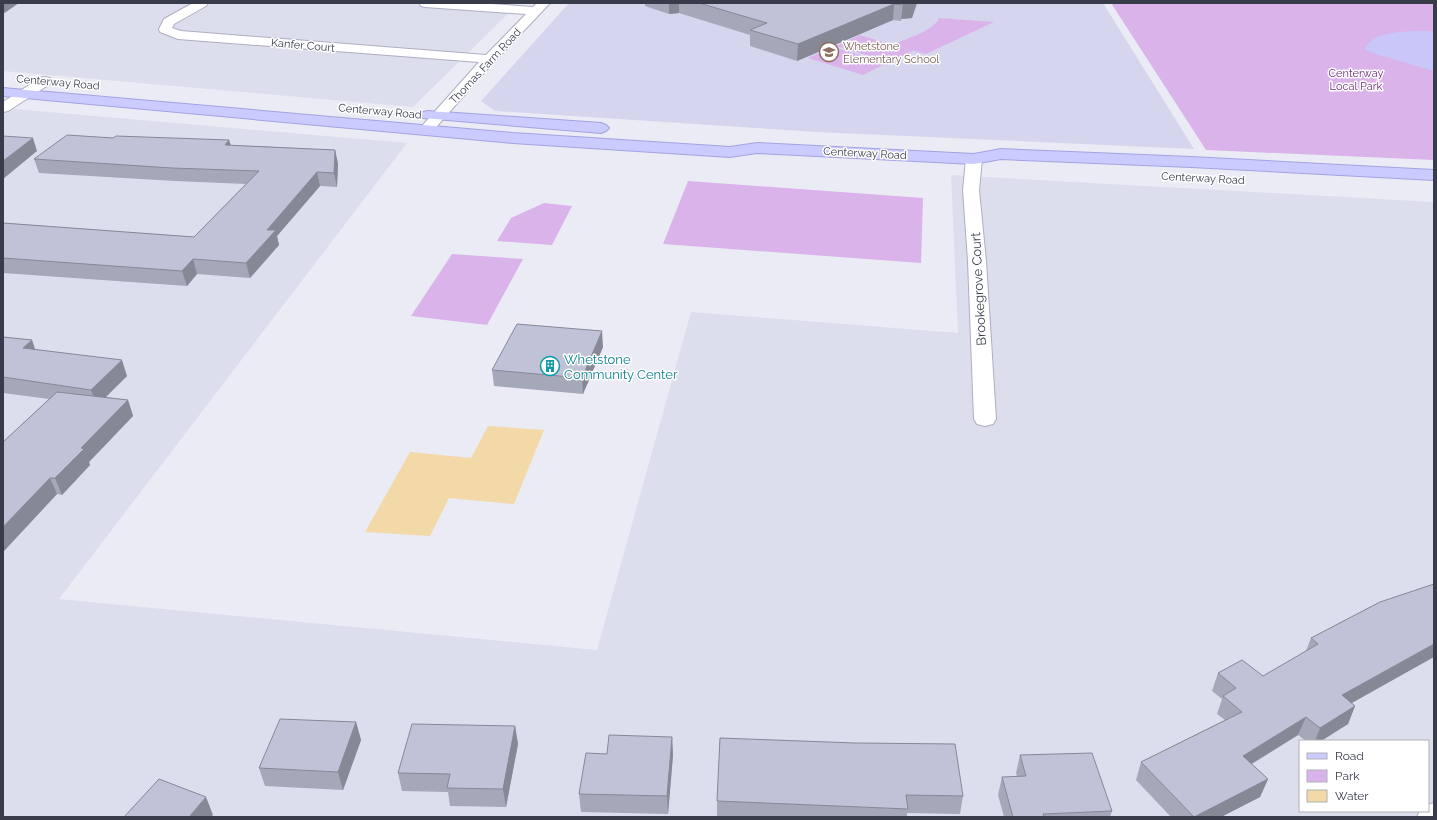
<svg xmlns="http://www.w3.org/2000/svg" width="1437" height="820" viewBox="0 0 1437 820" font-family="Raleway,sans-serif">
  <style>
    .residential { fill: #dddeed; fill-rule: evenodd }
    .education { fill: #d5d5ee }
    .green { fill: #dab3ea }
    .sand { fill: #c9c7f9 }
    .water { fill: #f2d9a7 }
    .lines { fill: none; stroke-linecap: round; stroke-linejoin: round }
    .street-casing { stroke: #adaec1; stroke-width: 2 }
    .secondary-casing { stroke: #a2a3e1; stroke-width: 2 }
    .street { fill: #fff; fill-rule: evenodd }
    .secondary { fill: #cccbff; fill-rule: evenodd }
    .wall { fill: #a5a8b9 }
    .shaded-wall { fill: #868896 }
    .building { fill: #c0c3d7; stroke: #868896 }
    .labels { text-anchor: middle; stroke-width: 3; stroke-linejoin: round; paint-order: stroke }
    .far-street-label { font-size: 11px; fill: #383b4a; stroke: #fff }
    .far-education-label { font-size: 11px; fill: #785e54; stroke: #fff; text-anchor: start }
    .far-park-label { font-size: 11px; fill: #732a7d; stroke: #fff }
    .street-label { font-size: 13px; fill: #383b4a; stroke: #fff }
    .culture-label { font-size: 13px; fill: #0d838f; stroke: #fff; text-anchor: start }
  </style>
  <rect width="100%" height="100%" fill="#ebebf5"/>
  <!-- residential -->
  <g class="residential">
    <path d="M3,3H519L413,107L3,71Z"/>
    <path d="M3,108L407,143L59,599L597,650L691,312L958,333L951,175L1434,202V817H3ZM1300,741H1428V811H1300Z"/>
  </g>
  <!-- education -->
  <path class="education" d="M569,3H1103L1194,149L817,132L495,111L481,101Z"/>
  <!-- green -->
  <g class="green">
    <path d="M1111,3H1434V160L1206,150Z"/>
    <path d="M939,18L994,22L926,54L904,48L913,51L890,62L836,46L860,35L893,45C906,38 933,32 939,18Z"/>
    <path d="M833,47L887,63L863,75L808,58Z"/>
    <path d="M688,181L923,198L921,263L663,244Z"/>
    <path d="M544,203L572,206L552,245L497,241L511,218Z"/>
    <path d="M452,254L523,259L487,325L411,316Z"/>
  </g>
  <!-- sand -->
  <path class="sand" d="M1412,31H1434V71L1373,53L1365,49C1372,33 1397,32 1412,31Z"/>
  <!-- water -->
  <path class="water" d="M488,426L544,430L514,504L449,498L430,536L365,532L410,452L471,458Z"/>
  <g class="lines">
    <defs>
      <g id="street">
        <path d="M193,3H208L206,6L174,24L172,28L181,31L486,55L526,14L425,7L421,6L419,3H477L533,7L537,3H550L482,75L431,133L426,135L421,133L418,130L421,127L479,62L178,39L160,32L159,29L164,19Z"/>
        <path d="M45,77L50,78L52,81L50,84L8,111L3,112V102L40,78Z"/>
        <path d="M974,154L980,156L982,159L979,190L986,261L996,419L993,424L985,426L977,424L974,419L968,261L963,190L966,159L968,156Z"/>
        <path d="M1434,803V817H1417L1420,811H1428V805Z"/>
      </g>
      <g id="secondary">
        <path d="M3,88L513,133L730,147L757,143L974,154L1001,149L1191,157L1434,170V180L1191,167L1001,159L974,164L757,153L730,157L513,143L3,96Z"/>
        <path d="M428,111L601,123L606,125L609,128L606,131L601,133L423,118L421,115L423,112Z"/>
      </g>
    </defs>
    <!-- street casing -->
    <use href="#street" class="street-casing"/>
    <!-- secondary casing -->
    <use href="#secondary" class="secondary-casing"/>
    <!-- street -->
    <use href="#street" class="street"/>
    <!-- secondary -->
    <use href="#secondary" class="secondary"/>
  </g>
  <!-- wall -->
  <g class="wall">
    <path d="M645,3H917L912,18L901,19V21L893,20L797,61L750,46V35L679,13L669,14L645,6Z"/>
    <path d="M113,138L229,140L231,145L335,150L338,164L337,187L320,186L277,236L279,245L250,278L197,274L187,286L3,273V223L194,237L246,184L175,181L39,173L34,159Z"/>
    <path d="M3,337L32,340L35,349L127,376L105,397L128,400L133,416L89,462L90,465L62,495L57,494L3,552V442L49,399L3,393Z"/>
    <path d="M603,347L583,394L494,386L492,370Z"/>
    <path d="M1380,602L1352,703L1355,706L1348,724L1321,741H1306L1298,735L1252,764L1268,779L1260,797L1221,817H1171L1136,780L1141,762L1225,720L1217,714L1222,699L1212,691L1218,673L1263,676L1306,651L1311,638Z"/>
    <path d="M356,722L361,740L343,790L265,786L259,768Z"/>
    <path d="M515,726L518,744L506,807L450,806L448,792L402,791L398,773Z"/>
    <path d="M672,737L673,755L668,814L581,812L579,794L607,754Z"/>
    <path d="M720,738L963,796L960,814L907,813V817H717V801Z"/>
    <path d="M1020,755L1112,811L1110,817H1004L998,795L1002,777H1017L1016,773Z"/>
  </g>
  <!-- shaded-wall -->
  <g class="shaded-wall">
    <path d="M3,3H19L3,14Z"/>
    <path d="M669,3H679V13L669,14Z"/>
    <path d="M903,3H917L912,18L901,19V21Z"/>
    <path d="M894,4L893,20L797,61L798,44Z"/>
    <path d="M33,138L37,151L3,179V161Z"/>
    <path d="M229,140L233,153L225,145Z"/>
    <path d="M335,150L338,164L337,187L334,173Z"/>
    <path d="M317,172L320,186L277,236L279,245L250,278L246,263L267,230Z"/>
    <path d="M193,259L197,274L187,286L182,271Z"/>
    <path d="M602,331L603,347L583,394L582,378Z"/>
    <path d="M32,340L37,356L23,348Z"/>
    <path d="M122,360L127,376L97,406L91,390Z"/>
    <path d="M128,400L133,416L89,462L90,465L62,495L55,478L81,448Z"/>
    <path d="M50,478L57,494L3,552V527Z"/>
    <path d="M1434,644V657L1334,713L1342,695Z"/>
    <path d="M1355,706L1348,724L1321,741H1315L1320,728Z"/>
    <path d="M1306,717L1298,735L1236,773L1243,756Z"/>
    <path d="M356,722L361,740L343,790L338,772Z"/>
    <path d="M515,726L518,744L506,807L503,789Z"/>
    <path d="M672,737L673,755L668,814L667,796Z"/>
    <path d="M1268,779L1260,797L1221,817H1194Z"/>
    <path d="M206,797L213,815L211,817H189Z"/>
  </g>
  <!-- building -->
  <g class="building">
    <path d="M699,3H903L902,5L894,4L798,44L750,30L767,23Z"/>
    <path d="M67,135L113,138L116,136L229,140L225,145L335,150L334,173L317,172L267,230H276L246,263L193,259L182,271L3,258V223L194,237L259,171L172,168L34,159Z"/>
    <path d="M3,136L33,138L3,161Z"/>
    <path d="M517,324L602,331L582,378L492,370Z"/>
    <path d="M3,337L32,340L23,348L122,360L91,390L3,377Z"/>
    <path d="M57,392L128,400L81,448L84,449L55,478H50L3,527V442Z"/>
    <path d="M1434,584V644L1342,695L1355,706L1320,728L1306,717L1243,756L1268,779L1194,817L1141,762L1242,712L1223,696L1236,688L1218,673L1242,660L1263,676L1318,644L1311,638L1380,602Z"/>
    <path d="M280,719L356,722L338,772L259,768Z"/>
    <path d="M412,724L515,726L503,789L447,788L450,774L398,773Z"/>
    <path d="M609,735L672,737L667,796L579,794L586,753L607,754Z"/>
    <path d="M720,738L855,743L955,744L963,796L906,795L908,809L717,801Z"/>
    <path d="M1092,753L1112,811L1043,814L1044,817H1013L1002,777L1026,776L1020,755Z"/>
    <path d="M159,779L206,797L189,817H124Z"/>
  </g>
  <!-- icons -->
  <defs>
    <symbol id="school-ring" viewBox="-11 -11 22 22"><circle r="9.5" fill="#fff" stroke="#8d6e63" stroke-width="1.5"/><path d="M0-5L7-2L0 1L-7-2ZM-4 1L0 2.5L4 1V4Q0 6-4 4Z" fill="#8d6e63"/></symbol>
    <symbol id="building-ring" viewBox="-11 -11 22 22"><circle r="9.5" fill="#fff" stroke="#0f9aa8" stroke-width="1.5"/><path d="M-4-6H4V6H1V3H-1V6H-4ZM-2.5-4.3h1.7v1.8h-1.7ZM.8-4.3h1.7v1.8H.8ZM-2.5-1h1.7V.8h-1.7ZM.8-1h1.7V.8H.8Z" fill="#0f9aa8"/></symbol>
  </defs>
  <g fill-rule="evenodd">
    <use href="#school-ring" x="818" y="41" width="22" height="22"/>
    <use href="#building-ring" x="539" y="355" width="22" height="22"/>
  </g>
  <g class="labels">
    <!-- far-street labels -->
    <g class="far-street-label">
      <text transform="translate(303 45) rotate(5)" y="4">Kanfer Court</text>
      <text transform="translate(485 66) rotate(-47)" y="4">Thomas Farm Road</text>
      <text transform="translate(58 82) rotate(5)" y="4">Centerway Road</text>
      <text transform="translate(380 111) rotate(5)" y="4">Centerway Road</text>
      <text transform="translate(865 153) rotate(3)" y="4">Centerway Road</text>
      <text transform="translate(1203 178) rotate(3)" y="4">Centerway Road</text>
    </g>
    <!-- far-education labels -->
    <g class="far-education-label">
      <text x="843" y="50">Whetstone<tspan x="843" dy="13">Elementary School</tspan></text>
    </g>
    <!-- far-park labels -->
    <g class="far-park-label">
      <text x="1356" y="77">Centerway<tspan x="1356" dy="13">Local Park</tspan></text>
    </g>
    <!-- street labels -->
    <g class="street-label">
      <text transform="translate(978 289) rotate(-93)" y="5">Brookegrove Court</text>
    </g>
    <!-- culture labels -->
    <g class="culture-label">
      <text x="564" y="364">Whetstone<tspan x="564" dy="15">Community Center</tspan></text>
    </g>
  </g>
  <!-- border -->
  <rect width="1437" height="820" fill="none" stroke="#383b4a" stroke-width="8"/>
  <!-- legend -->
  <rect x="1299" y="740" width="130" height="72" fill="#ffffff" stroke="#afb1b7"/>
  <rect x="1307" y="753" width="20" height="6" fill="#cccbff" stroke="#afb1b7"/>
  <text x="1335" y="760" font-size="12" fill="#383b4a">Road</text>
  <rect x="1307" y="770" width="20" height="12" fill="#dab3ea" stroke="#afb1b7"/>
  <text x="1335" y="780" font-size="12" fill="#383b4a">Park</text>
  <rect x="1307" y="790" width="20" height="12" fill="#f2d9a7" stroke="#afb1b7"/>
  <text x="1335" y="800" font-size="12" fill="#383b4a">Water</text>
</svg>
